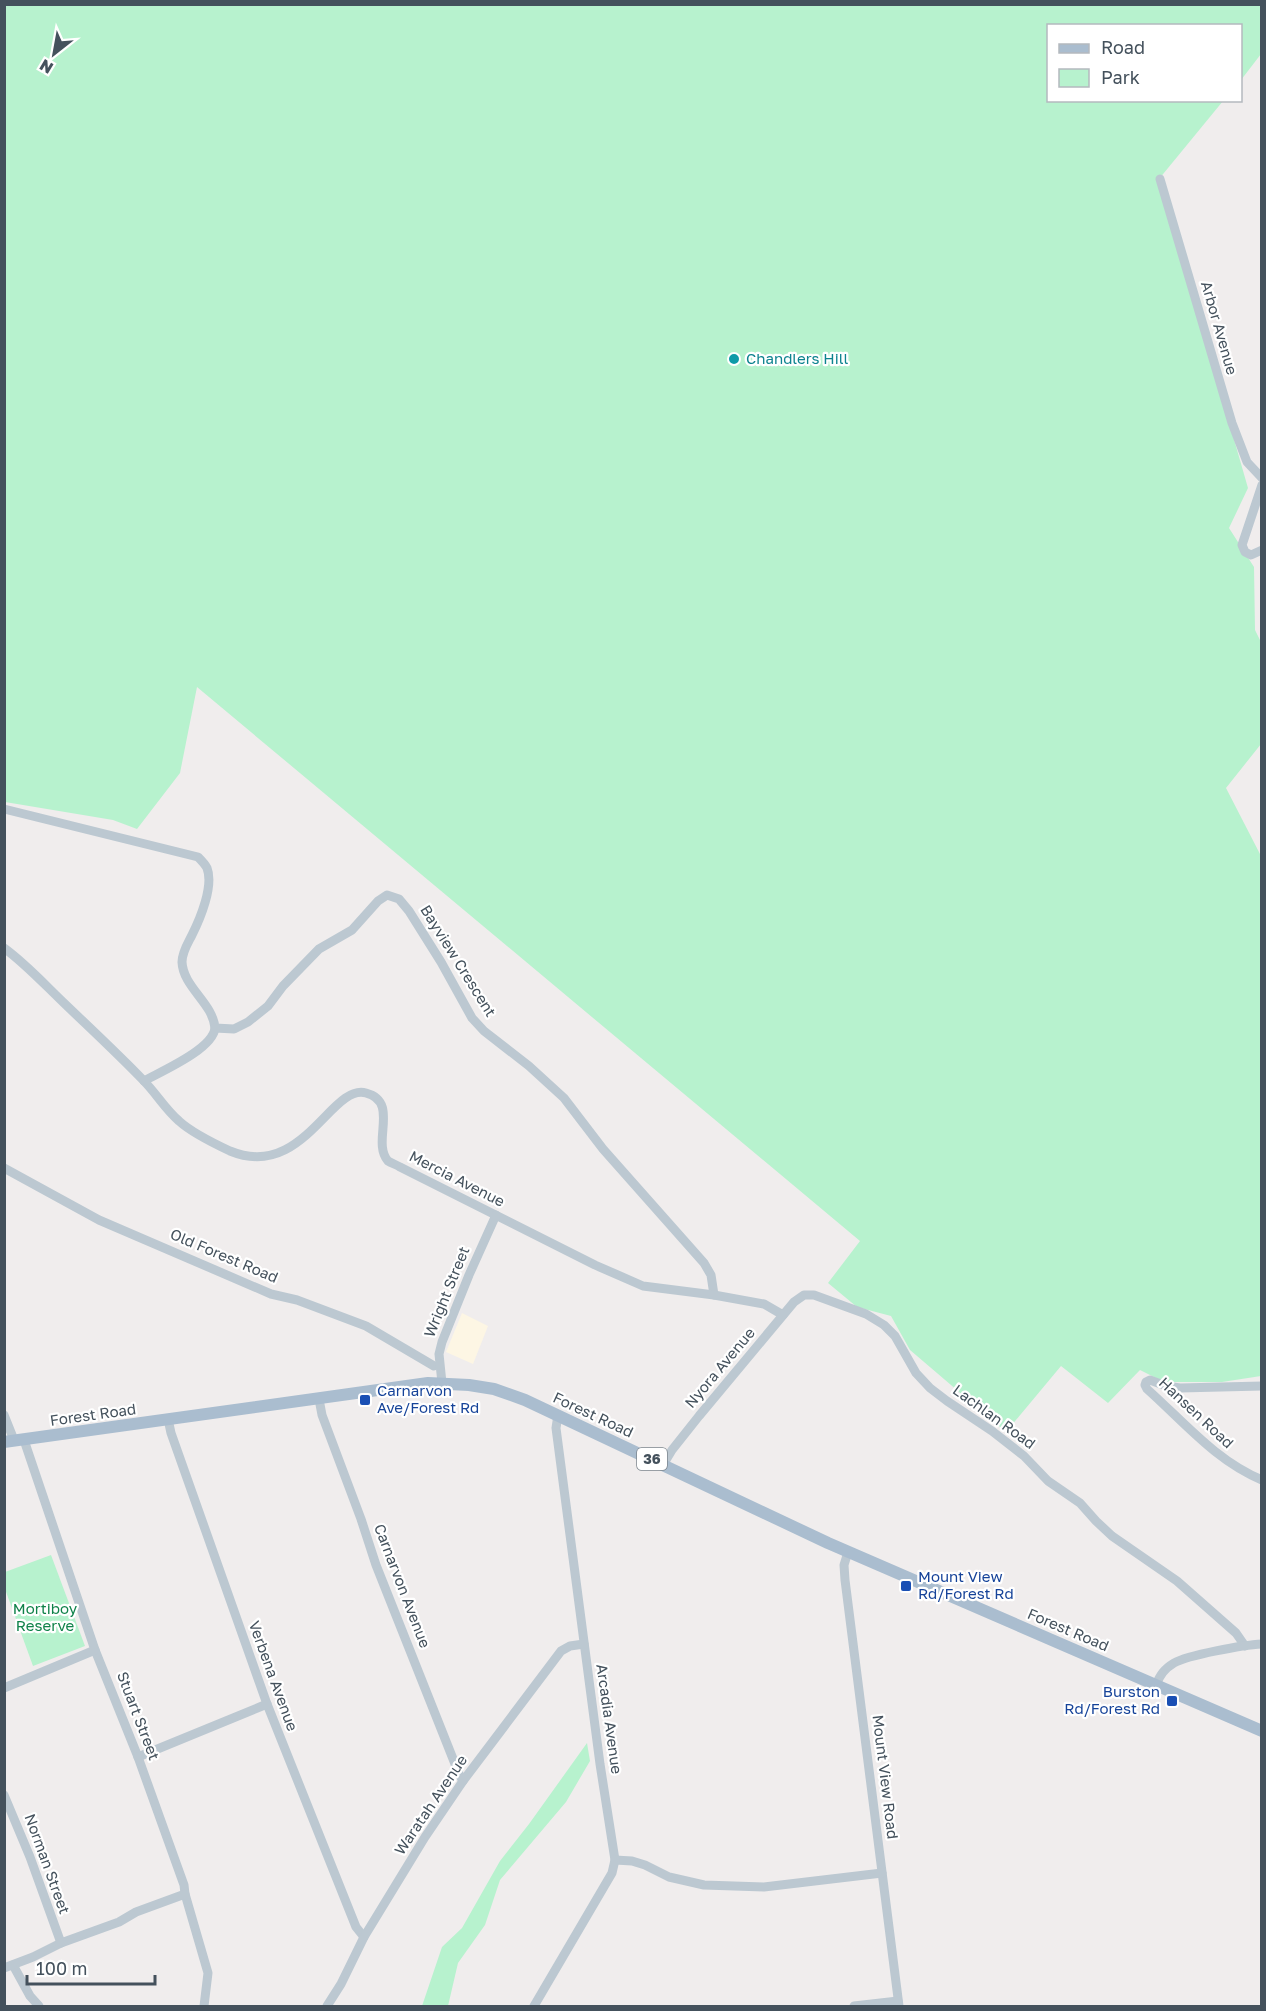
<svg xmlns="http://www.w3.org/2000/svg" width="1266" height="2011" viewBox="0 0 1266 2011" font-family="'Golos Text',sans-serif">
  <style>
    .commercial { fill: #fdf6e4 }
    .green { fill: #b7f2ce }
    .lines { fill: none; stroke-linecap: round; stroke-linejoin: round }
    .minor { stroke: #bcc8d1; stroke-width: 9 }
    .major { stroke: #aabdcf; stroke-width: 12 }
    .culture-dot { fill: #0f9aa8; stroke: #fff; stroke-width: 2 }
    .transit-dot { fill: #1a4fb4; stroke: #fff; stroke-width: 2 }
    .labels { text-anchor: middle; stroke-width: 4.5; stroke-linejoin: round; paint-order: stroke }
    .shield { fill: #fff; stroke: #7c858d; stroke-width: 1.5 }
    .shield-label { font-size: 14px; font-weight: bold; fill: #44515c }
    .street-label { font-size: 15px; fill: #44515c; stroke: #fff }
    .culture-label { font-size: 15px; fill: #0d838f; stroke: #fff; text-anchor: start }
    .transit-label { font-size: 15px; fill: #164399; stroke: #fff; text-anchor: start }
    .park-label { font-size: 15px; fill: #0f8249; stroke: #fff }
  </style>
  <rect width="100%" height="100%" fill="#f0eded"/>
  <!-- commercial -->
  <path class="commercial" d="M462,1313L488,1326L473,1364L446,1352Z"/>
  <!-- green -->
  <g class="green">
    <path d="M4,5H1261V54L1241,80L1240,26H1048V100L1223,101L1159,179L1248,488L1229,528L1254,567L1255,630L1261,642V744L1226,788L1261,856V1376L1222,1382H1164L1140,1370L1108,1403L1061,1366L1006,1432L910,1350L891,1316L857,1307L828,1283L860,1241L197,687L180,773L137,829L113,820L5,802Z"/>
    <path d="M51,1555L85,1646L33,1666L5,1589V1572Z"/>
    <path d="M587,1743L590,1761L566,1802L500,1880L485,1925L458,1963L448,2006H422L442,1947L462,1928L500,1861L529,1824Z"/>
  </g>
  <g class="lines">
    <!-- minor -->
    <g class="minor">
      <path d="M1160,179L1232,423L1247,462L1262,478"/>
      <path d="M1262,485L1242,545L1245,552L1251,555L1262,550"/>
      <path d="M4,809L198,857C201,860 205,864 207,868C214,886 200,919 192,935C188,943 182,952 182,962C183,987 213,1003 215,1028L234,1029L248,1022L268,1006L283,986L319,949L352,930L378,901L387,895L399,899L409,911L441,962L472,1018L484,1031L529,1066L564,1098L603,1149L704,1263L711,1275L714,1295"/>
      <path d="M4,948C26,964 45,985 65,1004C91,1029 118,1054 143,1080C156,1093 165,1109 179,1121C191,1132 215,1144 230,1151C303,1181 331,1083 366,1093C400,1102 371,1142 388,1161C391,1163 397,1165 400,1167L595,1265L643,1286L714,1295L764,1304L783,1315"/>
      <path d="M144,1081C162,1071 213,1049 215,1028"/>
      <path d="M4,1168L99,1220L271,1294L297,1300L366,1326L434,1366"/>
      <path d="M442,1383L439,1354L442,1342L469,1275L496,1215"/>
      <path d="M1262,1386L1180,1388L1166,1386L1150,1380L1146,1382L1145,1385L1147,1389C1184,1422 1216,1461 1262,1480"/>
      <path d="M319,1399L322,1415L361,1519L376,1565L459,1774L463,1781"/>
      <path d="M4,1415L14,1440"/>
      <path d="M168,1419L171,1433L267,1704L356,1927L364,1937"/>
      <path d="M24,1440L95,1650L138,1757L184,1885L185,1894L208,1973L204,2006"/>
      <path d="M663,1465L672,1450L699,1416L794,1302L804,1295H814L866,1314L884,1325L895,1336L916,1373L930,1388L947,1401L992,1431L1024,1456L1048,1481L1080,1503L1096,1521L1112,1536L1177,1581L1236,1633L1245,1646"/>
      <path d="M848,1552L844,1565L845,1580L899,2006"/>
      <path d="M1156,1685C1160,1675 1164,1669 1174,1663C1188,1655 1243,1645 1262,1644"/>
      <path d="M4,1688L95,1650"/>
      <path d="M138,1757L267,1704"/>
      <path d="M4,1795L30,1857L61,1943"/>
      <path d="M615,1860L632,1861L645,1865L669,1877L704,1885L764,1887L882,1873"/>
      <path d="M13,1965L30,1996L39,2006"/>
      <path d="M4,1968L33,1957L61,1943L119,1922L136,1912L185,1894"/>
      <path d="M327,2006L341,1984L364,1937L425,1837L463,1781L561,1651L570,1646L584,1644"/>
      <path d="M534,2006L612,1873L615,1860L600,1764L556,1428L558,1415"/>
      <path d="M854,2006L898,2001"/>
    </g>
    <!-- major -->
    <path class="major" d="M4,1442L428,1383L469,1385L494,1389L525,1400L828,1543L1262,1731"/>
  </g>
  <!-- markers -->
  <circle class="culture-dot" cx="734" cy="359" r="6"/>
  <g class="transit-dot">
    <rect x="359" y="1394" width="12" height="12" rx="3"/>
    <rect x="900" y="1580" width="12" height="12" rx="3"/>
    <rect x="1166" y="1695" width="12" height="12" rx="3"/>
  </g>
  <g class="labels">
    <!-- shield labels -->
    <rect class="shield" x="637" y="1448" width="30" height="22" rx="4.5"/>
    <g class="shield-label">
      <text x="652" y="1464">36</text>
    </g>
    <!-- street labels -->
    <g class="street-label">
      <text transform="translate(1219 328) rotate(74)" y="5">Arbor Avenue</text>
      <text transform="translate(458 961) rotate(58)" y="5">Bayview Crescent</text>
      <text transform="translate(457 1179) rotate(27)" y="5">Mercia Avenue</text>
      <text transform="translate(224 1256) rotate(23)" y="5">Old Forest Road</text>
      <text transform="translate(447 1292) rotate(-68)" y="5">Wright Street</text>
      <text transform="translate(720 1368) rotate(-50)" y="5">Nyora Avenue</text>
      <text transform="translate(1196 1413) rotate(43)" y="5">Hansen Road</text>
      <text transform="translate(93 1415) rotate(-8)" y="5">Forest Road</text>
      <text transform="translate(593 1415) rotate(25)" y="5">Forest Road</text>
      <text transform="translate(994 1417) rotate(36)" y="5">Lachlan Road</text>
      <text transform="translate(402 1586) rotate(69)" y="5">Carnarvon Avenue</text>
      <text transform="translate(1068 1630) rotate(23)" y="5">Forest Road</text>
      <text transform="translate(273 1676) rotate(70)" y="5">Verbena Avenue</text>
      <text transform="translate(138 1716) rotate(69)" y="5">Stuart Street</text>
      <text transform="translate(609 1719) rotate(82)" y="5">Arcadia Avenue</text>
      <text transform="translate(885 1777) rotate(83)" y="5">Mount View Road</text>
      <text transform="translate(431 1805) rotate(-56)" y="5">Waratah Avenue</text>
      <text transform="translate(47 1864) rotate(70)" y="5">Norman Street</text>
    </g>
    <!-- culture labels -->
    <g class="culture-label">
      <text x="746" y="364">Chandlers Hill</text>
    </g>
    <!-- transit labels -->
    <g class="transit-label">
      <text x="377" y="1396">Carnarvon<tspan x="377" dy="17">Ave/Forest Rd</tspan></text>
      <text x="918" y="1582">Mount View<tspan x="918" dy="17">Rd/Forest Rd</tspan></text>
      <text x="1160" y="1697" text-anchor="end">Burston<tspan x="1160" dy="17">Rd/Forest Rd</tspan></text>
    </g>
    <!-- park labels -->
    <g class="park-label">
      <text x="45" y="1614">Mortiboy<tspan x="45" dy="17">Reserve</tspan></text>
    </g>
  </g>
  <!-- border -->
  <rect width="1266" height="2011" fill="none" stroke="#44515c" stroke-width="12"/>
  <!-- legend -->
  <rect x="1047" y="24" width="195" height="78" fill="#ffffff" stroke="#b4b9be" stroke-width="1.5"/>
  <rect x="1059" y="44" width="30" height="9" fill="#aabdcf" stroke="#b4b9be" stroke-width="1.5"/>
  <text x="1101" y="54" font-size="18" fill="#44515c">Road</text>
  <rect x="1059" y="69" width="30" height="18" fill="#b7f2ce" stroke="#b4b9be" stroke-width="1.5"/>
  <text x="1101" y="84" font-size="18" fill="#44515c">Park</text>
  <!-- north arrow -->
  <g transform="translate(54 54) rotate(211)" stroke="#ffffff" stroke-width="4.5" paint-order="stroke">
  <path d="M0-4.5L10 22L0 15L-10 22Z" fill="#44515c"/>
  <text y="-9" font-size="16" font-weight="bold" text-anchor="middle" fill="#44515c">N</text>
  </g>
  <!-- scale -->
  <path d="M27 1975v9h128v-9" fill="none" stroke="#44515c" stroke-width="3"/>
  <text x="36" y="1975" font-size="18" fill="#44515c" stroke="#ffffff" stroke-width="4.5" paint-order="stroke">100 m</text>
</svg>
